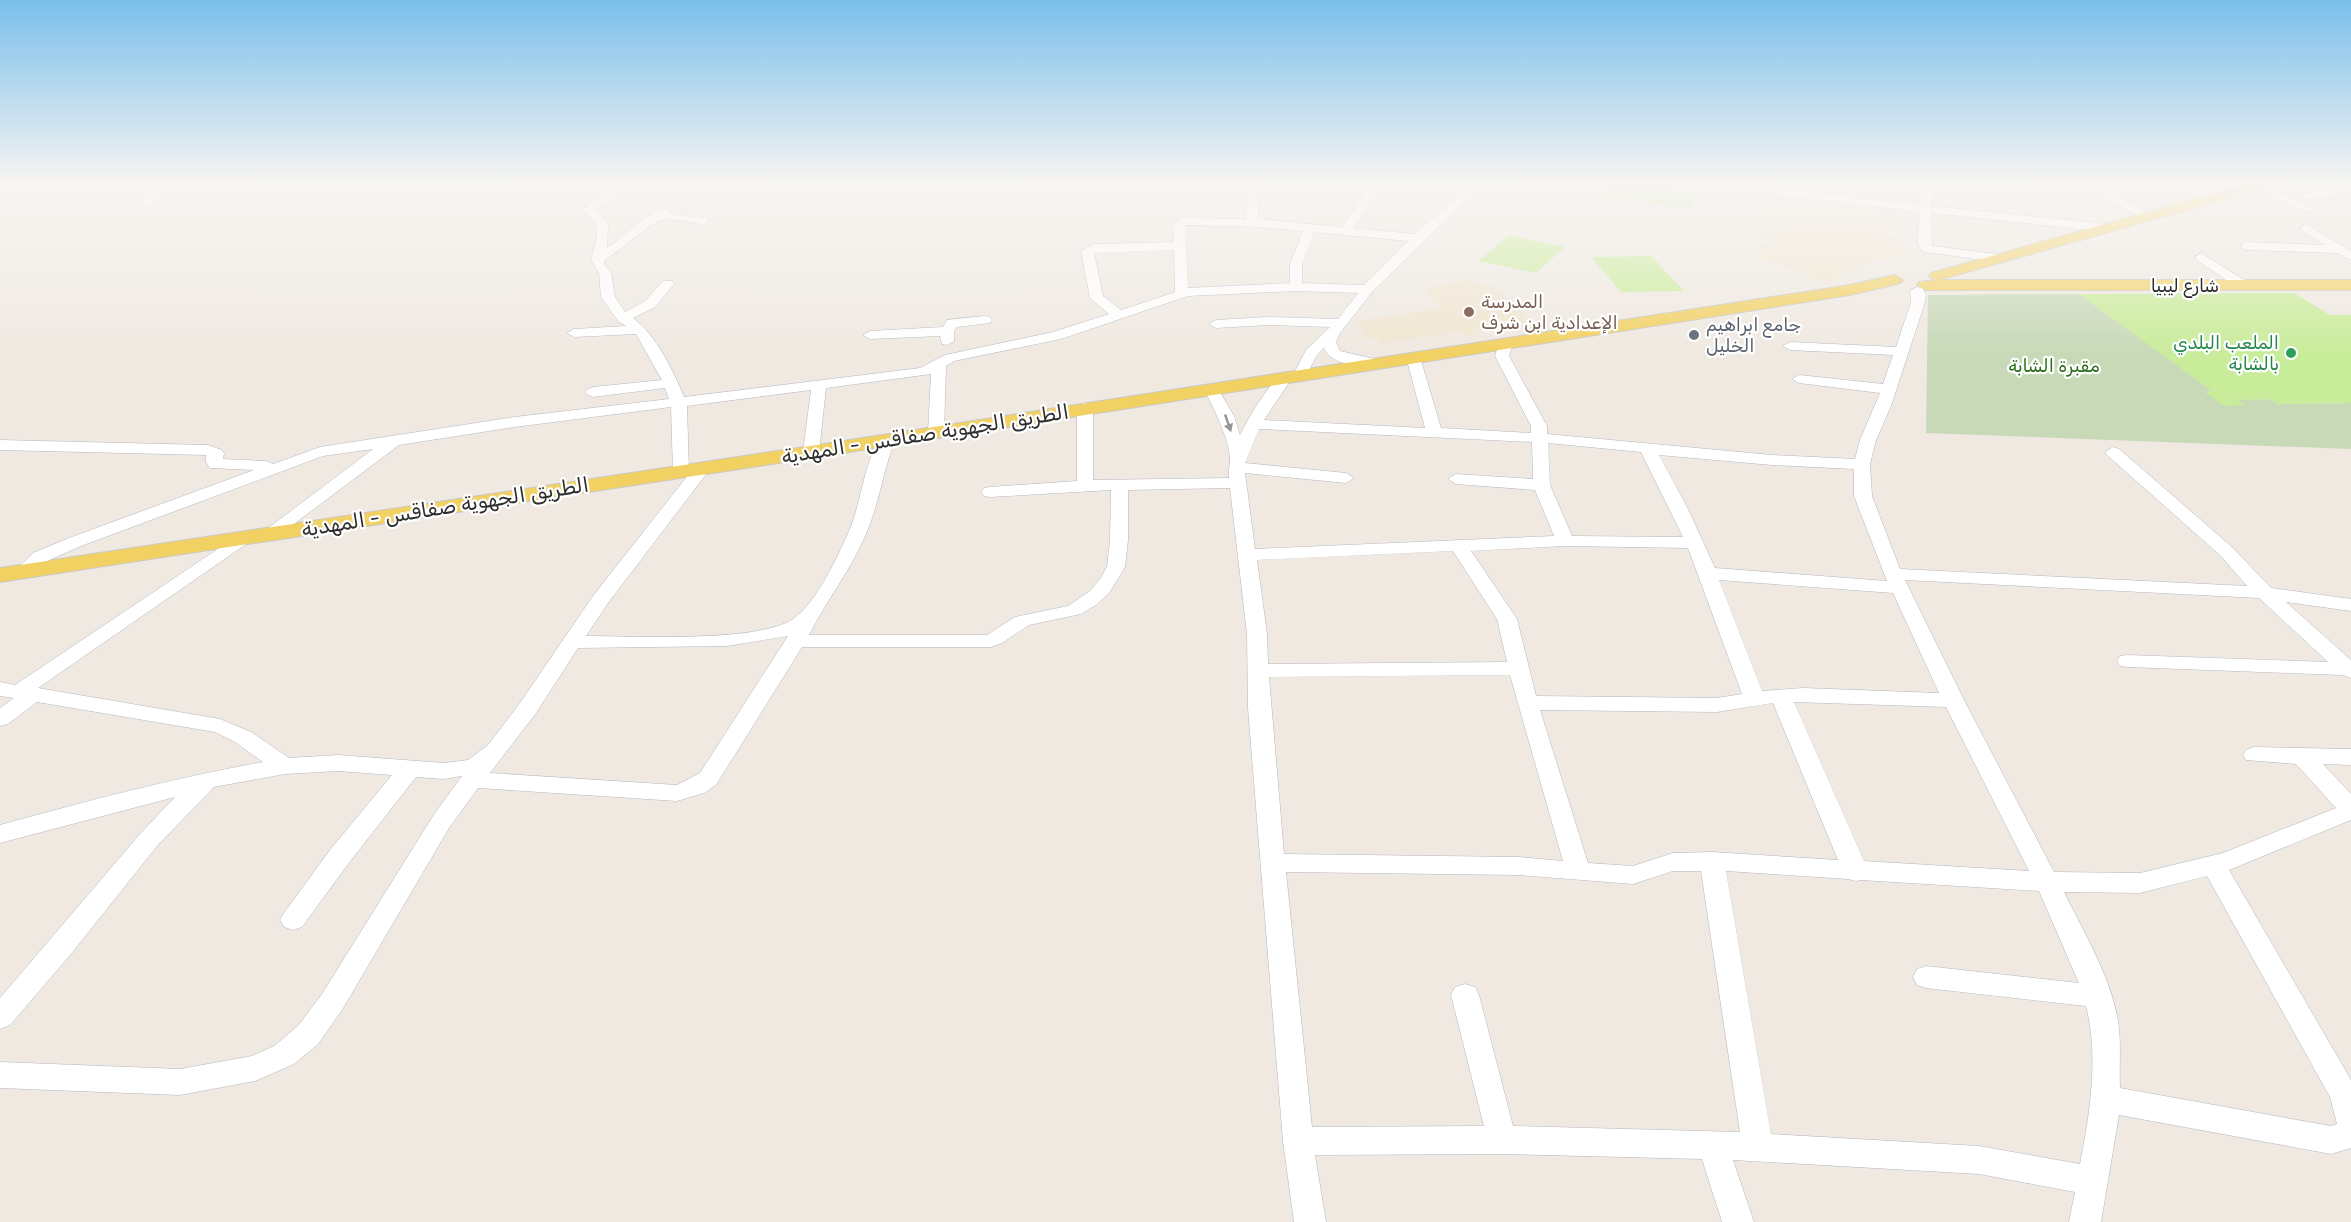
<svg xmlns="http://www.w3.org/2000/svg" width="2351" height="1222" viewBox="0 0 2351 1222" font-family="Rubik,Cairo,sans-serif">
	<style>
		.education { fill: #f0e6d1 }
		.cemetery { fill: #c8d9b8 }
		.pitch { fill: #c9ec9a }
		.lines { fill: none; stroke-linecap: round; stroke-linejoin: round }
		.minor-casing { stroke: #b4b7c1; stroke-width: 1 }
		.major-casing { stroke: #c9c9c9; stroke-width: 2 }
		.minor { fill: #fff; fill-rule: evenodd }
		.major { fill: #f2d163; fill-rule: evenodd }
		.oneway { fill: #969696 }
		.education-dot { fill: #8d6e63; stroke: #fff; stroke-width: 2 }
		.worship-dot { fill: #6b7280; stroke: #fff; stroke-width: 2 }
		.leisure-dot { fill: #2e9e5b; stroke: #fff; stroke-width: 2 }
		.labels { text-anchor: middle; stroke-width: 4.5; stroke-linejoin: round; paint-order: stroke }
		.far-street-label { font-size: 18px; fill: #2e2e2e; stroke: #fff }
		.far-education-label { font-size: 18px; fill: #785e54; stroke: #fff; text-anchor: start }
		.far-worship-label { font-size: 18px; fill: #5b616d; stroke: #fff; text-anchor: start }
		.far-leisure-label { font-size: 18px; fill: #27864d; stroke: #fff; text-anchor: end }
		.far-park-label { font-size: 18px; fill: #2c6e1b; stroke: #fff }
		.street-label { font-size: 21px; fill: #2e2e2e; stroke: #fff }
	</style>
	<rect width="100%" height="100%" fill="#efe9e1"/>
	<path class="education" d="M1829 203 1898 224 1893 227 1900 229 1885 234 1905 241 1892 246 1908 251 1836 274 1843 278 1827 283 1756 256 1762 254 1750 249 1772 242 1753 235 1792 224 1766 215 1792 205 1812 209Z
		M1472 280 1479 286 1488 284 1528 316 1520 318 1526 322 1484 328 1486 330 1475 331 1478 334 1466 336 1462 331 1380 344 1377 338 1369 339 1358 327 1362 326 1357 321 1443 308 1425 292 1433 291 1428 287Z"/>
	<path class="cemetery" d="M2079 294 2213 391 2206 392 2243 405 2236 400 2270 399 2277 404 2351 403V449L1926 433 1928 295Z"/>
	<path class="pitch" d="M1609 183H1645L1699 192 1689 209 1600 195Z
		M1509 235 1565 247 1536 273 1479 261Z
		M1651 256 1684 291 1621 292 1591 257Z
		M2294 293 2330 315H2351V403L2277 404 2270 399 2238 400 2244 405 2224 406 2205 392 2212 391 2079 294Z"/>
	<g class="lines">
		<g class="minor-casing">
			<path id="minor" d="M175 183H191L161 196 151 205H143L141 203 153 192Z
				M614 183H626L596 209 608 224 607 248C624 238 649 206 670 210L671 214 704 218 710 221 704 224C691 223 675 218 662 220 652 221 617 253 605 260L604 264 611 272 615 297 625 312 645 301 663 281H673L674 284 655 307 633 318C656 335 673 370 684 397L920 368 945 355 1053 332 1109 314 1090 298 1081 251 1094 244 1174 242 1173 224 1184 218 1246 219 1248 183H1258V219L1342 227 1368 190 1341 186 1336 183H1371L1380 189 1353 228 1415 234 1463 191 1442 183 1469 186 1472 183H1484L1372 292 1340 333 1336 342 1340 351 1379 360 1381 363 1379 366 1374 367C1357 365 1332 366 1324 348L1317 355 1305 378 1300 379 1293 375 1306 350 1330 327 1268 325 1216 328 1209 324 1216 320 1268 317 1338 319 1358 293 1296 291 1188 296 1061 339 954 361 946 366 944 433 936 438 928 433 931 374 826 388 819 452 811 457 803 452 811 390 687 406 689 472 681 477 673 472 671 407 515 427 399 445 274 539H262L259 535 373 449 323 456 81 546 47 561 30 576H16L14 572 33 553 69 538 254 470 210 468 206 462V455L0 450V440L208 445 222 450 224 453 223 459 266 461 273 464 320 447 515 417 669 399 665 388 593 397 588 395 585 392 588 389 593 387 662 380 636 334 574 337 567 333 574 329 626 326 618 321 601 297 599 273 591 260 597 238 596 225 583 209ZM1185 225 1259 227 1303 231 1290 264V283L1188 288ZM1314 232 1408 241 1364 285 1302 283V264ZM1174 250 1175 292 1121 310 1103 296 1094 253Z
				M1702 183H1737L1920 205 1922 183H2039L2038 189 2028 191 1932 186 1931 206 2107 224 2113 228 2107 232 1931 213 1932 246 2003 255 2005 258 2003 261 1999 262 1924 252 1918 245 1919 212 1707 186Z
				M2314 183C2323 183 2334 182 2337 193L2331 196 2299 199V195L2325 191Z
				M2253 184H2261L2315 209 2309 212 2305 211 2253 188Z
				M2103 190 2152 215 2154 217 2152 219H2144L2099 195V191Z
				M2306 224 2351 251V260L2337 253 2246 250 2240 246 2246 242 2325 245 2302 231 2300 228Z
				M2201 253 2249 283 2250 286 2249 289H2239L2197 260 2195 257Z
				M1917 287 1922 288 1926 294 1925 302 1891 406 1876 440 1870 464 1872 496 1900 569 2247 586 2221 556 2107 455 2105 452 2113 447 2119 449 2233 548 2271 588 2351 599V611L2286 602 2351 660V678L2343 675 2127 667 2120 666 2117 661 2120 656 2127 655 2328 662 2259 598 1905 580 1964 700 2054 872 2140 873 2223 853 2336 808 2296 764 2246 760 2243 755 2246 750 2254 747 2351 749V765L2323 764 2351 794V820L2229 870 2351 1080V1148L2331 1154 2119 1115 2101 1222H2069L2075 1192 1979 1174 1733 1160 1754 1222H1722L1702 1159 1502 1154 1315 1155 1326 1222H1294L1283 1141 1248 708 1247 634 1230 488 1128 490V540L1125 567 1109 593 1096 605 1081 614 1029 625 1002 643 991 647H802L716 785 704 793 677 801 478 788 449 828 342 1010 318 1044 294 1064 255 1081 180 1095 0 1088V1062L180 1069 252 1056 274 1046 298 1026 322 994 433 816 462 776 444 779 416 777 348 864 302 927 293 930 284 927 280 920 284 913 330 850 392 775 338 771 285 774 214 787 157 846 71 954 10 1025 0 1029V998L140 834 175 797 0 843V825C87 801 175 778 263 762L235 742 215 732 37 702 8 724 0 726V708L14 698 0 696V682L15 685 240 534H252L255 538 38 688 220 719 251 732 289 758 338 755 444 763 468 760 488 745 520 703 593 596 696 465H708L710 469 608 603 586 636C631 636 758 643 793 619 816 604 838 556 849 531 862 501 863 464 881 437L887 435 895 440C883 471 879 504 866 534 851 570 826 601 809 635H987L1015 617 1068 606 1090 591 1100 579 1107 567 1110 540 1111 490 990 497 984 496 981 492 984 488 990 487 1077 481V408L1080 405 1085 403 1093 408V480L1229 478C1228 471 1230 465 1230 459 1230 441 1213 406 1204 390L1207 387H1217L1234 416 1240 435C1246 423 1271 377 1285 374L1292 378 1264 420 1425 428 1406 357 1413 353 1420 357 1441 428 1531 433V426L1495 356 1499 343 1506 339 1513 343 1509 356 1547 426V434L1772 455 1855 459 1860 440 1880 393 1799 383 1792 379 1799 375 1883 384 1893 355 1790 350 1783 346 1790 342 1896 347 1911 302 1910 291ZM1259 429 1532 442 1533 479 1456 474 1448 479 1456 484 1535 490 1554 536 1255 549 1245 473 1346 483 1354 478 1346 473 1245 463ZM1548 443 1641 452 1683 537 1572 536 1550 485ZM1659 455 1772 465 1854 469V496L1887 581 1715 568 1688 509ZM1565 546 1688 548 1742 694 1717 698 1536 696 1517 619 1471 551ZM1453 551 1497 619 1507 662 1268 664 1267 634 1257 560ZM1719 580 1893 593 1939 693 1803 688 1762 691ZM788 636 700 773 677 785 490 773 536 713 578 648 727 646ZM1510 675 1563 861 1519 857 1284 854 1269 677ZM1794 702 1946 707 2029 871 1864 861ZM1773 703 1838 860 1712 852 1673 853 1633 866 1588 863 1540 710 1717 712ZM1673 871H1701L1740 1132 1513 1126 1479 995 1475 987 1465 984 1455 987 1451 995 1484 1126 1312 1127 1286 872 1519 875 1633 884ZM1726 871 1848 879 1856 881 1861 880 2039 891 2079 983 1926 966 1917 969 1913 977 1917 985 1926 988 2086 1006C2099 1057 2090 1113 2080 1164L1979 1146 1771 1134ZM2207 876 2330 1097 2337 1124 2331 1126 2120 1088C2119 1068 2121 1048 2119 1028 2114 982 2084 933 2064 892L2140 893Z
				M985 316 990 317 992 320 990 323 957 327 954 331V341L947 345 942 344 940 336 870 339 863 335 870 331 943 327 947 320Z"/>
		</g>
		<g class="major-casing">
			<path id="major" d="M2251 183H2273L2272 186 1939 280H2351V290H1925L1917 285 1919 282 1935 280 1929 276 1931 273Z
				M1895 275 1903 280 1901 283 1850 295 811 458 0 582V568L811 446 1850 285Z"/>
		</g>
		<use href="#minor" class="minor"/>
		<use href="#major" class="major"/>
	</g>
	<defs><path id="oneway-solid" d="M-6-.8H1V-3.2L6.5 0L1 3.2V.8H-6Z" transform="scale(1.5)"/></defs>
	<use class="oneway" href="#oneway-solid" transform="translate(1228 423) rotate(71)"/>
	<linearGradient id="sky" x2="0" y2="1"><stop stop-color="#7abfeb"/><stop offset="0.52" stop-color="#f8f5f2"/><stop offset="1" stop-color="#f8f5f2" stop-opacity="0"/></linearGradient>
	<rect width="2351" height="354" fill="url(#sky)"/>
	<circle class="education-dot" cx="1469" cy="312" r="6"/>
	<circle class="worship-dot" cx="1694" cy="335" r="6"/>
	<circle class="leisure-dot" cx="2291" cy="353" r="6"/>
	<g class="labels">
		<g class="far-street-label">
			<text x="2185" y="292">شارع ليبيا</text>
		</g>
		<g class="far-education-label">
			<text x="1481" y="308">المدرسة<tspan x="1481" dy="21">الإعدادية ابن شرف</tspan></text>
		</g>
		<g class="far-worship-label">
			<text x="1706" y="331">جامع ابراهيم<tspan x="1706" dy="21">الخليل</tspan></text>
		</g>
		<g class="far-leisure-label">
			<text x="2279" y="349">الملعب البلدي<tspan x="2279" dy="21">بالشابة</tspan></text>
		</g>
		<g class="far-park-label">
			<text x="2054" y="372">مقبرة الشابة</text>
		</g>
		<g class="street-label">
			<text transform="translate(925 434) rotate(-9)" y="7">الطريق الجهوية صفاقس - المهدية</text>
			<text transform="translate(445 507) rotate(-9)" y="7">الطريق الجهوية صفاقس - المهدية</text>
		</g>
	</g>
</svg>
